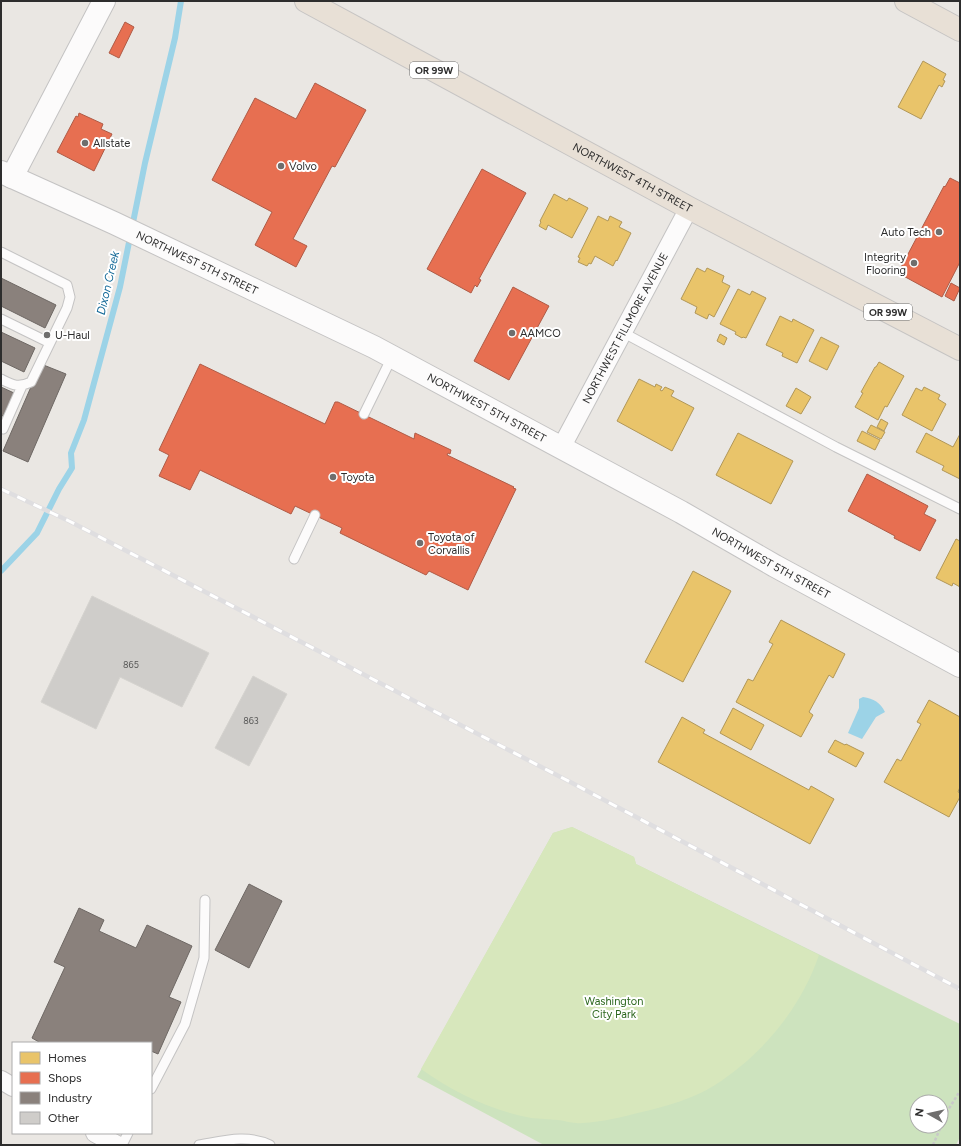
<svg xmlns="http://www.w3.org/2000/svg" width="961" height="1146" viewBox="0 0 961 1146" font-family="Figtree,sans-serif">
	<style>
		.green { fill: #cde3be; fill-rule: evenodd }
		.pitch { fill: #d7e7bc }
		.water { fill: #9cd3e7 }
		.homes { fill: #e9c46a; stroke: #b19758 }
		.shops { fill: #e76f51; stroke: #af5b46 }
		.industry { fill: #8a817c; stroke: #6e6864 }
		.lines { fill: none; stroke-linecap: round; stroke-linejoin: round }
		.stream { stroke: #9cd3e7; stroke-width: 6 }
		.building { fill: #cfcdca; stroke: #d5d3cf }
		.service-casing { stroke: #c4c3c3; stroke-width: 11 }
		.minor-casing { stroke: #c4c3c3; stroke-width: 20 }
		.tertiary-casing { stroke: #c4c3c3; stroke-width: 24 }
		.trunk-casing { stroke: #c6c4c3; stroke-width: 24 }
		.path { stroke: #c8c8c8; stroke-width: 2.5; stroke-dasharray: 3 2; stroke-linecap: butt }
		.service { stroke: #fcfbfb; stroke-width: 9 }
		.minor { stroke: #fcfbfb; stroke-width: 18 }
		.tertiary { stroke: #fcfbfb; stroke-width: 22 }
		.trunk { stroke: #e8e0d6; stroke-width: 22 }
		.rail-casing { stroke: #dfdee0; stroke-width: 4.5 }
		.rail { stroke: #fff; stroke-width: 3; stroke-dasharray: 9; stroke-linecap: butt }
		.poi-dot { fill: #6f6e6d; stroke: #fff; stroke-width: 1.5 }
		.labels { text-anchor: middle; stroke-width: 4; stroke-linejoin: round; paint-order: stroke }
		.number-label { font-size: 9px; fill: #575756 }
		.shield { fill: #fff; stroke: #6c6c6c; stroke-width: 1 }
		.shield-label { font-size: 10px; font-weight: bold; fill: #2d2d2d }
		.poi-label { font-size: 11px; fill: #2d2d2d; stroke: #fff; text-anchor: start }
		.street-label { font-size: 11px; fill: #2d2d2d; stroke: #fff }
		.park-label { font-size: 11px; fill: #2d671f; stroke: #fff }
		.water-label { font-size: 12px; font-style: italic; fill: #156a98; stroke: #fff }
	</style>
	<rect width="100%" height="100%" fill="#eae7e3"/>
	<path class="green" d="M572 827 634 857 636 864 960 1024V1137L956 1145H544L417 1077 553 833ZM917 1102H941V1126H917Z"/>
	<path class="pitch" d="M572 827 634 857 636 864 819 955C801 1008 762 1055 715 1085 693 1099 667 1106 642 1112 622 1117 602 1122 582 1123 574 1124 566 1121 558 1120 549 1119 540 1119 531 1118 490 1110 455 1093 421 1069L553 833Z"/>
	<path class="water" d="M863 697C874 699 880 702 885 712L876 717 862 739 848 733 859 708V699Z"/>
	<path class="homes" d="M923 61 946 74 943 80 945 81 942 87 939 85 921 119 898 107Z
		M554 194 567 201 569 198 588 208 572 238 548 225 546 230 539 226 541 222 540 221Z
		M598 216 608 221 610 216 622 222 619 227 631 233 617 261 616 260 613 266 595 256 591 264 589 263 587 266 578 262 580 258 578 257Z
		M697 268 705 272 707 268 724 276 722 282 730 286 714 317 709 314 707 319 695 313 697 307 681 299Z
		M738 289 750 295 752 291 766 298 746 338 743 337 742 338 735 334 736 332 720 324Z
		M780 316 792 322 793 319 814 330 797 363 782 356 783 353 766 345Z
		M720 334 727 338 724 345 717 341Z
		M821 337 839 346 827 370 809 361Z
		M879 362 904 376 887 407 885 406 878 420 855 407 863 393 861 392 875 367H876Z
		M639 379 655 387 656 384 662 387 660 390 662 391 665 387 674 391 671 396 694 408 672 451 617 421Z
		M924 387 940 395 938 399 946 404 932 431 902 415 916 388 922 391Z
		M796 388 811 397 801 414 786 406Z
		M881 419 888 423 884 431 877 427Z
		M871 425 885 432 881 439 867 432Z
		M862 431 880 440 875 450 857 441Z
		M738 433 793 461 771 504 716 475Z
		M926 433 953 447 960 434V479L942 470 944 466 916 452Z
		M956 539 960 541V587L953 583 952 586 936 578Z
		M693 571 731 591 683 682 645 662Z
		M781 620 845 654 833 678 829 675 809 712 813 715 801 737 736 702 748 679 753 681 773 644 769 642Z
		M929 700 960 717V787L958 792 960 793V797L949 817 884 782 897 759 901 761 921 724 917 722Z
		M733 708 764 725 751 750 720 733Z
		M682 717 705 730 703 733 809 790 811 786 834 799 810 844 658 762Z
		M835 740 845 745 846 744 864 753 856 767 828 752Z"/>
	<path class="shops" d="M125 22 134 27 119 58 109 53Z
		M315 83 366 110 335 167 332 166 293 239 307 246 296 267 255 245 272 212 212 180 255 98 296 119Z
		M79 113 103 124 101 129 112 134 94 171 57 152 76 116 78 117Z
		M482 169 526 193 479 279 481 280 477 287 475 285 471 293 427 269Z
		M950 178 960 183V262L942 297 898 273 944 186 945 187Z
		M951 283 960 288 954 301 945 296Z
		M513 287 549 306 509 380 474 361Z
		M200 364 325 424 335 402H338L414 439 415 433 451 450 450 454 448 453 447 455 514 487 513 488 516 489 505 512 468 590 429 571 426 575 340 533 342 528 295 506 291 514 200 470 190 490 159 476 169 455 159 450Z
		M867 474 928 506 924 514 936 520 920 551 894 538 895 536 848 511Z"/>
	<path class="industry" d="M1 278 56 305 45 328 1 306Z
		M1 332 35 348 24 372 1 361Z
		M41 364 66 374 28 462 3 451Z
		M1 387 14 393 3 416H1Z
		M249 884 282 901 249 968 215 950Z
		M79 908 104 920 99 931 136 948 147 925 192 946 169 997 181 1002 158 1054 151 1051V1043H39V1042L32 1038 65 967 54 962Z"/>
	<g class="lines">
		<path class="stream" d="M1 571 37 533 59 489 72 468 71 453 84 420 120 287 145 163 175 38 181 1"/>
	</g>
	<path class="building" d="M92 596 209 653 182 707 120 677 96 729 41 702Z
		M253 676 287 694 249 766 215 748Z"/>
	<g class="lines">
		<g class="service-casing">
			<path id="service" d="M1 252 67 285 70 297 67 308 31 382C18 388 13 385 1 379
				M1 319 50 343
				M622 332 836 447 960 509
				M364 414 392 357
				M1 428 3 429 22 386
				M294 559 315 515
				M151 1089 185 1024 204 958 205 900
				M122 1145 128 1133
				M199 1145C223 1141 247 1134 270 1145"/>
		</g>
		<g class="minor-casing">
			<g id="minor">
				<path id="s1" d="M561 448 689 208"/>
				<path d="M1 1080 13 1087"/>
				<path d="M95 1133 117 1145"/>
			</g>
		</g>
		<g class="tertiary-casing">
			<g id="tertiary">
				<path id="s2" d="M1 172 114 223 374 347 681 512 775 566 960 666"/>
				<path d="M12 177 104 1"/>
			</g>
		</g>
		<g class="trunk-casing">
			<g id="trunk">
				<path id="s3" d="M306 1 689 208 960 349"/>
				<path d="M906 1 960 30"/>
			</g>
		</g>
		<path class="path" d="M933 1145 948 1110 960 1091"/>
		<use href="#service" class="service"/>
		<use href="#minor" class="minor"/>
		<use href="#tertiary" class="tertiary"/>
		<use href="#trunk" class="trunk"/>
		<g class="rail-casing">
			<path id="rail" d="M1 489 69 521 574 784 960 989"/>
		</g>
		<use href="#rail" class="rail"/>
	</g>
	<g class="poi-dot">
		<circle cx="85" cy="143" r="4"/>
		<circle cx="281" cy="166" r="4"/>
		<circle cx="939" cy="232" r="4"/>
		<circle cx="914" cy="263" r="4"/>
		<circle cx="512" cy="333" r="4"/>
		<circle cx="47" cy="335" r="4"/>
		<circle cx="333" cy="477" r="4"/>
		<circle cx="420" cy="543" r="4"/>
	</g>
	<g class="labels">
		<g class="number-label">
			<text x="131" y="668">865</text>
			<text x="251" y="724">863</text>
		</g>
		<g class="shield">
			<rect x="410" y="62" width="48" height="16" rx="3"/>
			<rect x="864" y="304" width="48" height="16" rx="3"/>
		</g>
		<g class="shield-label">
			<text x="434" y="74">OR 99W</text>
			<text x="888" y="316">OR 99W</text>
		</g>
		<g class="poi-label">
			<text x="93" y="147">Allstate</text>
			<text x="289" y="170">Volvo</text>
			<text x="931" y="236" text-anchor="end">Auto Tech</text>
			<text x="906" y="261" text-anchor="end">Integrity<tspan x="906" dy="13">Flooring</tspan></text>
			<text x="520" y="337">AAMCO</text>
			<text x="55" y="339">U-Haul</text>
			<text x="341" y="481">Toyota</text>
			<text x="428" y="541">Toyota of<tspan x="428" dy="13">Corvallis</tspan></text>
		</g>
		<g class="street-label">
			<text dy="4" stroke="none"><textPath href="#s3" startOffset="371">NORTHWEST 4TH STREET</textPath></text>
			<text dy="4" stroke="none"><textPath href="#s2" startOffset="216">NORTHWEST 5TH STREET</textPath></text>
			<text dy="4" stroke="none"><textPath href="#s1" startOffset="136">NORTHWEST FILLMORE AVENUE</textPath></text>
			<text dy="4" stroke="none"><textPath href="#s2" startOffset="540">NORTHWEST 5TH STREET</textPath></text>
			<text dy="4" stroke="none"><textPath href="#s2" startOffset="864">NORTHWEST 5TH STREET</textPath></text>
		</g>
		<g class="park-label">
			<text x="614" y="1005">Washington<tspan x="614" dy="13">City Park</tspan></text>
		</g>
		<g class="water-label">
			<text transform="translate(108 283) rotate(-77)" y="4">Dixon Creek</text>
		</g>
	</g>
	<rect width="961" height="1146" fill="none" stroke="#2d2d2d" stroke-width="4"/>
	<rect x="12" y="1042" width="140" height="92" fill="#ffffff" stroke="#ababab"/>
	<rect x="20" y="1052" width="20" height="12" fill="#e9c46a" stroke="#ababab"/>
	<text x="48" y="1062" font-size="12" fill="#2d2d2d">Homes</text>
	<rect x="20" y="1072" width="20" height="12" fill="#e76f51" stroke="#ababab"/>
	<text x="48" y="1082" font-size="12" fill="#2d2d2d">Shops</text>
	<rect x="20" y="1092" width="20" height="12" fill="#8a817c" stroke="#ababab"/>
	<text x="48" y="1102" font-size="12" fill="#2d2d2d">Industry</text>
	<rect x="20" y="1112" width="20" height="12" fill="#cfcdca" stroke="#ababab"/>
	<text x="48" y="1122" font-size="12" fill="#2d2d2d">Other</text>
	<g transform="translate(929 1114) rotate(278)"><circle r="19" fill="#ffffff" stroke="#ababab"/>
	<path d="M0-3L7 15L0 10L-7 15Z" fill="#6f6e6d"/>
	<text y="-6" font-size="11" font-weight="bold" text-anchor="middle" fill="#2d2d2d">N</text>
	</g>
</svg>
